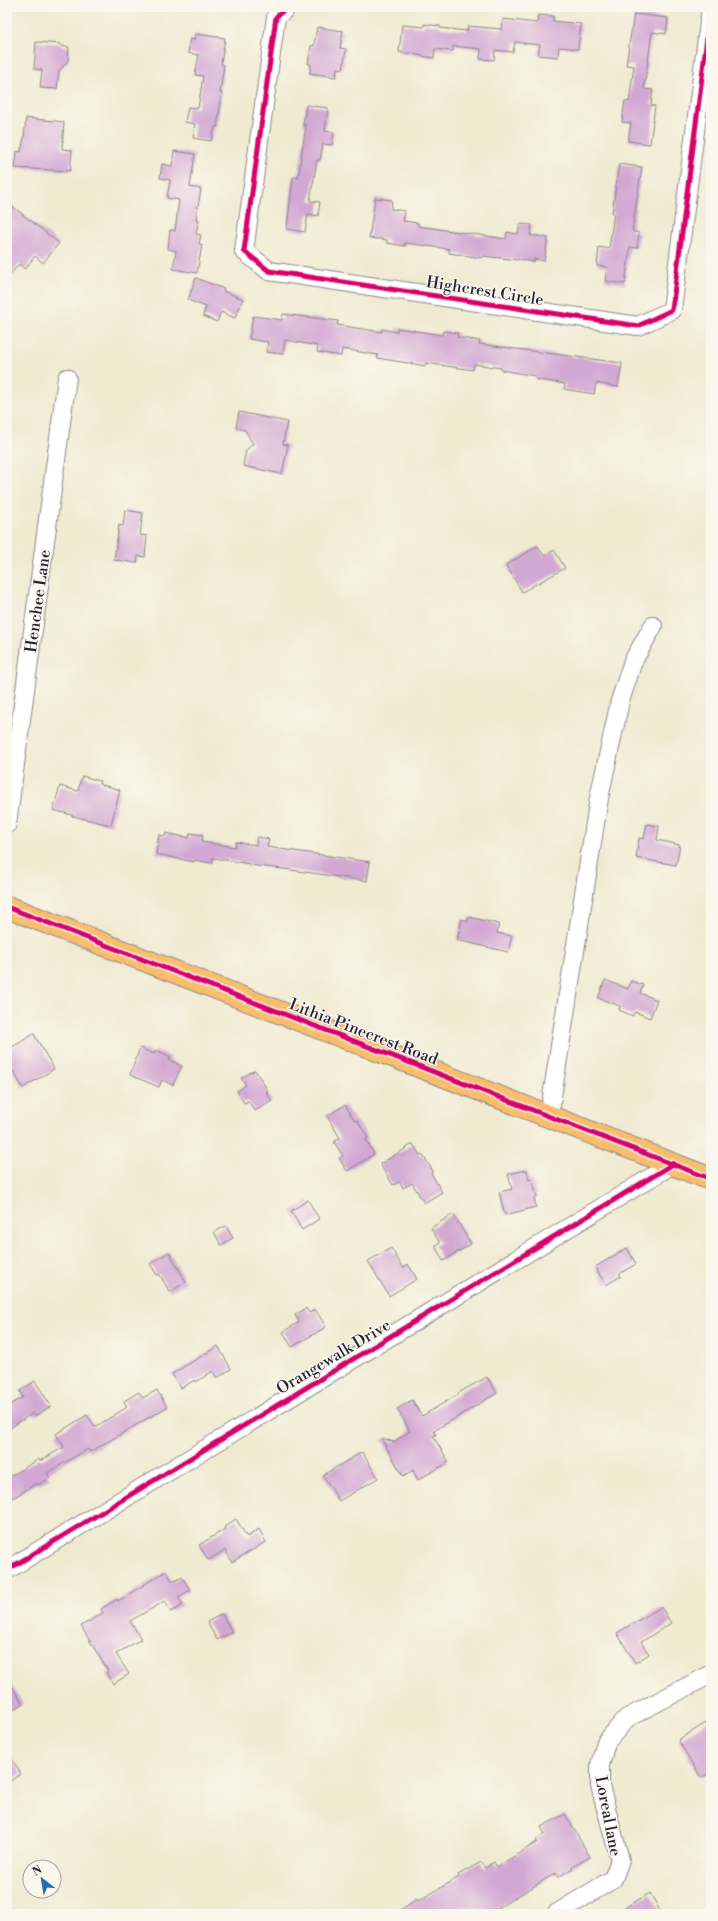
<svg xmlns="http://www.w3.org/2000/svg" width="718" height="1921" viewBox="0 0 718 1921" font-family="'Libre Bodoni',serif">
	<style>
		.building { fill: #d1a7d3 }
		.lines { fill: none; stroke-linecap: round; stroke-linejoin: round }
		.minor-casing { stroke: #898686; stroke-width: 20 }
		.major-casing { stroke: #898686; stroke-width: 24 }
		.minor { stroke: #fff; stroke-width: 18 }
		.major { stroke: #f9be6d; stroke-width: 22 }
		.cycleway-casing { stroke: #fbf7ec; stroke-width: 8 }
		.cycleway { stroke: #d6006c; stroke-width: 5 }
		.labels { text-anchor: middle; stroke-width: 3; stroke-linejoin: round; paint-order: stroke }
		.street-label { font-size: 16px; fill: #22223b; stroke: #fbf7ec }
	</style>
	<rect width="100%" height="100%" fill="#fbf7ec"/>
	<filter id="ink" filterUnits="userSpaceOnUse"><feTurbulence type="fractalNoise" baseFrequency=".025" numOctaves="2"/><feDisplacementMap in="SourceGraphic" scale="8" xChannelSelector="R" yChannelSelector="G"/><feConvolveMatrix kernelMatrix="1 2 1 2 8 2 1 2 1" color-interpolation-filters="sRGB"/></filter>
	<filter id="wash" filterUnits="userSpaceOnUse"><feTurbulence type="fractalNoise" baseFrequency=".012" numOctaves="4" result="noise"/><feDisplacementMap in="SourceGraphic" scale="16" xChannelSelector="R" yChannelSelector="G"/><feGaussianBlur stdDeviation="0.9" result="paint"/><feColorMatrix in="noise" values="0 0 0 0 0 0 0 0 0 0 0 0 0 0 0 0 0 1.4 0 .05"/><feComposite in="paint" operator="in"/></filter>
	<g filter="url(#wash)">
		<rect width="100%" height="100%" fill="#f0ead1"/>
		<g id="blocks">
			<path class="building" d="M634 14 668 18 666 34 652 32 644 89 653 90 651 105 655 106 650 144 628 141 631 123 622 122 625 101 629 102 634 66 626 65Z
				M538 15 553 16V21L581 24 578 49 559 47 558 57 538 55 540 45 515 42 513 52 495 50 494 60 480 59 481 49 453 46V51L435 49 434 58 399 52 402 25 424 27V24L440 26V28L467 31 468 26 502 29 503 19 537 23Z
				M317 27 343 31 340 48 346 49 343 69 337 68 336 77 310 73 311 64H308L311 46H314Z
				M195 34 225 38 221 64 224 65 220 93H222L217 127H215L211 141 193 138 195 124 185 122 188 107 198 108 203 76 195 75 199 55 188 53 190 39 194 40Z
				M36 42 61 44V46L69 47 68 61 59 71 57 89 40 88 42 70 34 69Z
				M306 105 328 108 325 131 334 132 332 145 323 144 320 160H317L310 201 320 202 318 216 308 214 305 232 287 229 293 177 298 178 306 125H303Z
				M26 118 64 122 62 149 72 150 70 171 15 168 17 151 21 152 24 138Z
				M174 151 195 154 190 187 201 189 196 219 199 220 196 234 201 235 199 244 202 245 197 273 173 269 176 251 168 249 170 230 175 231 179 200 167 198 170 180 160 178 162 164 172 166Z
				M619 164 642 167 632 231 639 233 637 248 630 247 625 284 605 281 607 267 597 266 599 247 609 249 614 213H612Z
				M375 198 392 200 391 209 405 211 403 221 418 223V226L506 239 507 232 518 234 520 224 532 225 530 235 548 238 544 261 534 259V262L518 259V260L483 256 482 258 449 253V249L405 243V246L387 243V240L369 238Z
				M7 202 59 243 43 263 35 256 25 269 19 264 7 278Z
				M196 278 224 289 223 291 243 299 235 318 221 312 217 322 203 316 206 307 188 300Z
				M283 314 338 321 337 325 382 332V329L397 332V328L442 335 443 331 458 333 457 337 480 341 479 344 622 363 618 387 596 383 594 394 564 389 565 384 535 379 536 376 501 370V368L474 364 473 370 426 363V366L377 358 378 355 342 349 341 356 317 352 318 346 285 340 283 354 266 352 268 342 249 339 253 316 282 320Z
				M239 412 287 422 283 444 288 445 282 474 243 466 246 450 253 444 245 430 236 428Z
				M125 510 143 513 140 535 147 536 145 557 138 556 137 563 114 560 119 525 123 526Z
				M538 546 544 556 554 550 565 568 522 592 506 565Z
				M82 776 100 781 99 784 120 790 111 825 72 816V815L53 810 60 786 78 791Z
				M647 824 659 826 657 840 680 845 676 865 636 858 639 838 644 839Z
				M166 833 189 838 190 833 203 835 202 842 235 847 236 842 256 845 257 837 269 839 267 847 370 862 367 881 291 870 249 865 250 864 213 858 212 863 195 860 194 862 156 854 159 835 165 836Z
				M469 917 499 924 497 933 512 936 508 952 457 940 462 919 468 921Z
				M605 980 628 989 631 981 643 985 640 993 657 1000 650 1018 635 1012 633 1016 619 1010 620 1006 598 998Z
				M34 1034 54 1069 23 1088 7 1061V1050Z
				M140 1048 154 1054 156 1050 171 1057 169 1060 182 1066 173 1085 162 1080 159 1087 130 1075Z
				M255 1070 268 1091 266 1092 272 1101 255 1111 248 1101 244 1103 237 1091 246 1085 241 1078Z
				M345 1105 355 1121 357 1120 368 1138 366 1139 374 1154 347 1171 339 1158 343 1156 334 1142 340 1138 327 1116Z
				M413 1144 420 1155 422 1154 433 1171 431 1173 442 1192 424 1203 412 1183 403 1188 400 1182 393 1185 380 1164Z
				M527 1170 529 1180 532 1179 537 1197 534 1198 536 1207 505 1215 499 1192 512 1189 508 1174Z
				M308 1200 319 1219 302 1230 291 1211Z
				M453 1214 471 1244 443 1261 435 1246 440 1243 431 1228Z
				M226 1226 233 1238 221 1245 214 1232Z
				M391 1248 403 1268 408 1264 417 1279 389 1296 368 1261Z
				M627 1248 636 1264 619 1274 621 1276 606 1285 595 1267Z
				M169 1252 186 1282 170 1292 159 1274 157 1275 150 1264Z
				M306 1308 309 1313 315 1309 326 1327 292 1347 283 1332 299 1322 295 1315Z
				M218 1346 231 1369 217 1378 213 1371 196 1382 195 1380 181 1388 172 1374Z
				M487 1377 497 1393 434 1431 436 1435 433 1436 449 1462 418 1480 413 1470 403 1476 381 1438 394 1442 410 1431 397 1409 412 1400 422 1416 459 1394 458 1393Z
				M35 1381 51 1406 35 1416 33 1413 7 1430V1407L23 1397 20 1391Z
				M157 1390 167 1407 90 1452 88 1449 47 1473 50 1478 38 1485 37 1483 13 1498 7 1488V1478L39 1459 40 1461 64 1447 56 1434 87 1415 95 1427 127 1407 124 1401 139 1392 143 1398Z
				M362 1452 378 1478 339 1501 323 1475Z
				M236 1519 247 1537 259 1529 266 1542 232 1562 225 1550 208 1560 199 1545 225 1529 224 1527Z
				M166 1571 173 1582 182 1577 190 1590 178 1597 183 1605 171 1612 165 1601 130 1621 141 1639 116 1654 129 1674 113 1684 106 1673 108 1671 81 1626 103 1613 101 1609 117 1599 118 1601Z
				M661 1607 671 1623 641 1642 649 1654 635 1663 617 1633Z
				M222 1614 232 1632 217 1640 207 1622Z
				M7 1678 23 1704 12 1710 7 1701Z
				M711 1720V1772L701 1778 678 1740Z
				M7 1751 21 1774 7 1783Z
				M565 1814 590 1857 572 1867 573 1868 558 1877 556 1873 488 1914H394L417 1899 418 1901 459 1877 458 1875 481 1862 485 1868 494 1862 497 1867 537 1842 536 1839 545 1834 541 1827Z
				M650 1893 662 1914H614Z"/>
		</g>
	</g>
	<g filter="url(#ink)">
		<use href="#blocks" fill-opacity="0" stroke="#898686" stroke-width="1"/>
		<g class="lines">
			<g class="minor-casing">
				<path id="minor" d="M287 7 276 17 244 251 269 271 638 326 672 310 711 7
					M7 824 67 378
					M549 1116 599 798 620 701 633 661 653 626
					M7 1570 673 1164
					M556 1914 613 1879 620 1860 600 1786V1765L606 1742 627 1718 711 1674"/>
			</g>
			<g class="major-casing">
				<path id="major" d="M7 907 711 1179"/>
			</g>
			<use href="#minor" class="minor"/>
			<use href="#major" class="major"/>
			<g class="cycleway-casing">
				<path id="cycleway" d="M287 7 276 17 244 251 269 271 638 326 672 310 711 7
					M7 907 711 1179
					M7 1570 673 1164"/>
			</g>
			<use href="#cycleway" class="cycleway"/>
		</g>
	</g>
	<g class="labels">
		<g class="street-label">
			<text transform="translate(485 290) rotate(9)" y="6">Highcrest Circle</text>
			<text transform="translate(37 601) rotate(-82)" y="6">Henchee Lane</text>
			<text transform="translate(364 1031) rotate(21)" y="6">Lithia Pinecrest Road</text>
			<text transform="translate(333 1356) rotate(-31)" y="6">Orangewalk Drive</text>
			<text transform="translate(609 1816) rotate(79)" y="6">Loreal lane</text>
		</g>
	</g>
	<rect width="718" height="1921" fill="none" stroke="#fbf7ec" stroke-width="24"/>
	<g transform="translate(42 1879) rotate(329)"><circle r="19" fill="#fbf7ec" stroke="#a4a2a5"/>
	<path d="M0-3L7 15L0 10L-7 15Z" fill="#1f6fb2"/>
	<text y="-6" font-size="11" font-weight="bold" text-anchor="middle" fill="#22223b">N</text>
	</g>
</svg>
